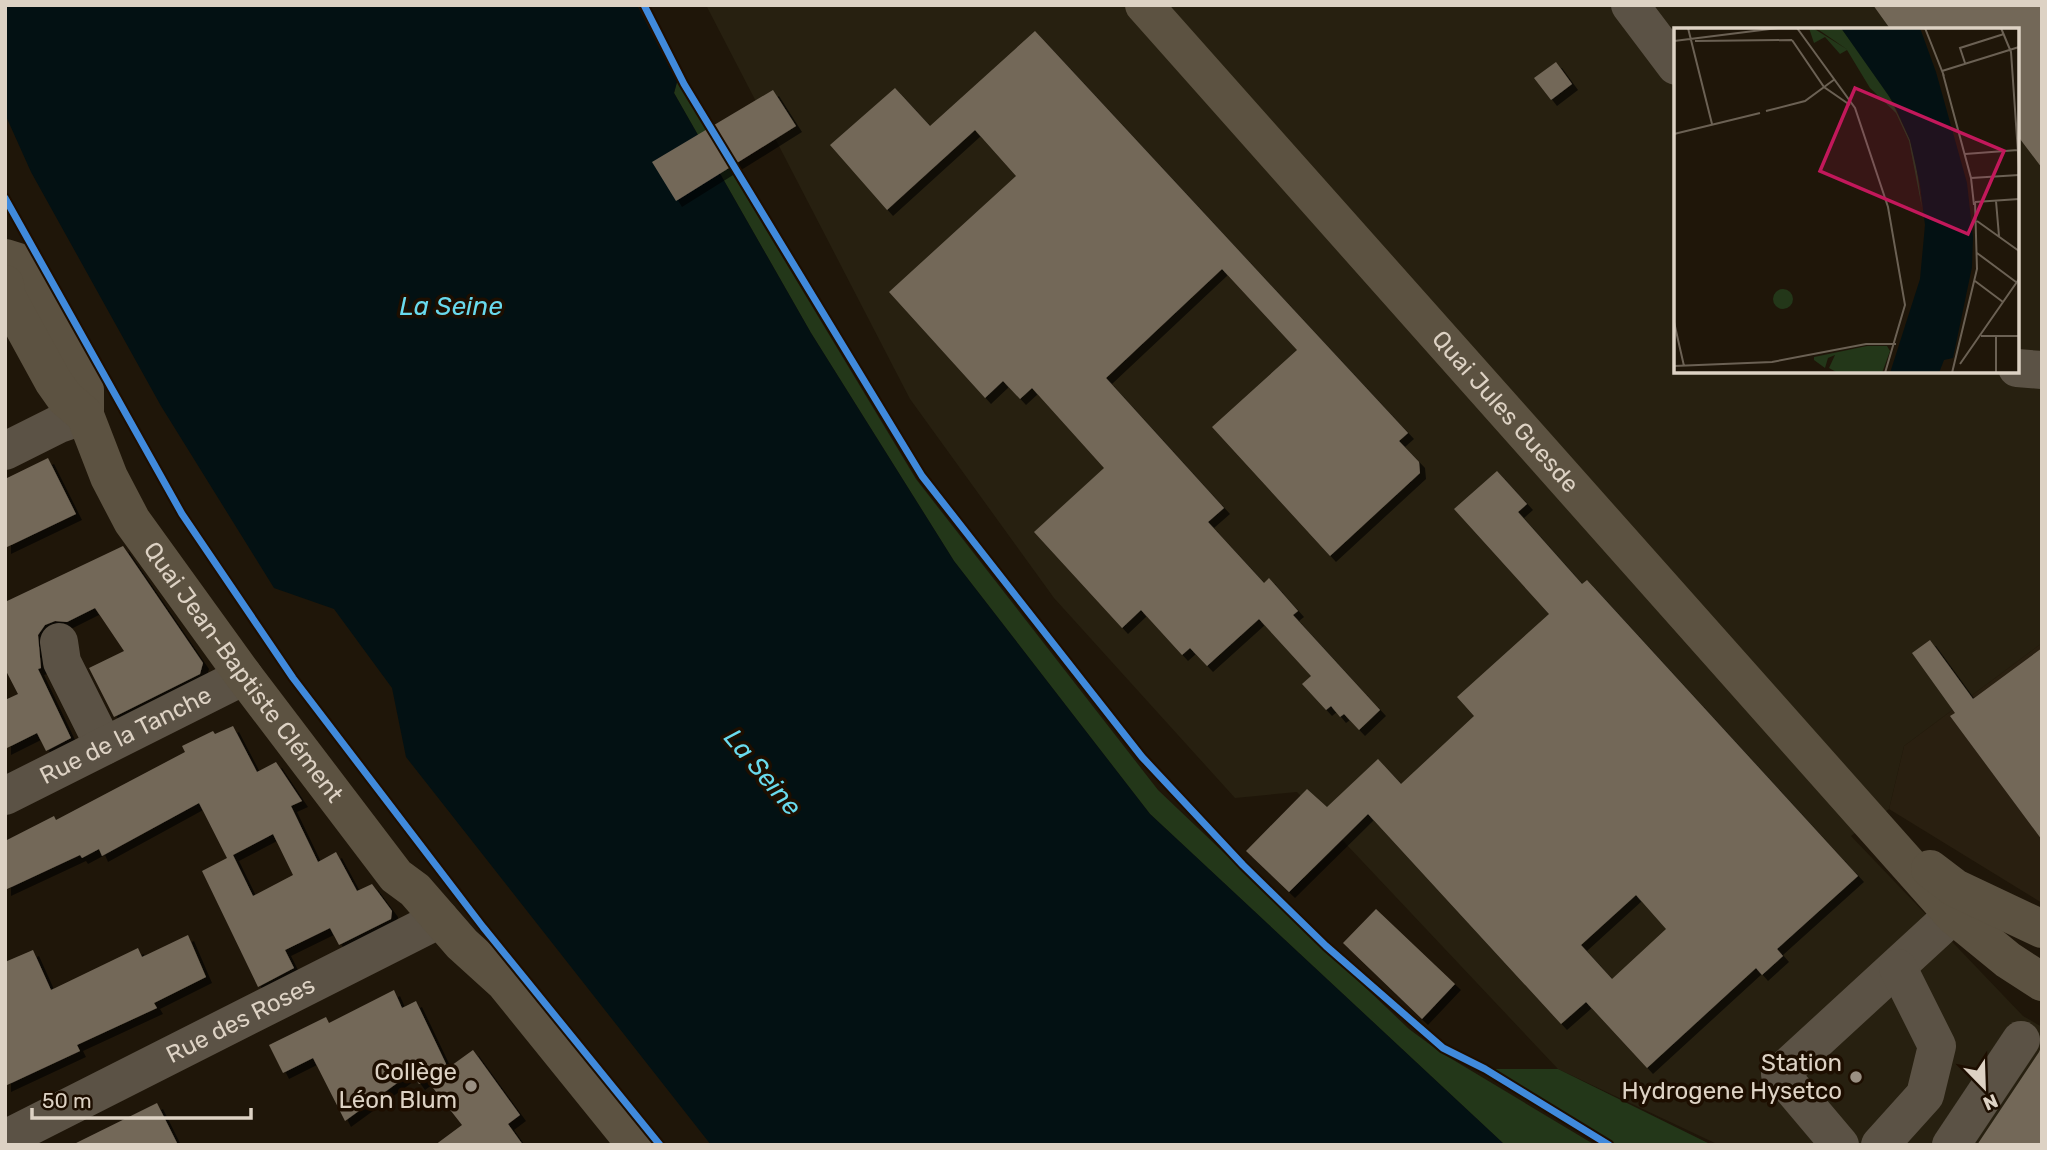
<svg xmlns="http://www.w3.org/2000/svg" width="2047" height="1150" viewBox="0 0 2047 1150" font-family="Rubik,sans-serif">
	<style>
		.commercial { fill: #291f10 }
		.industrial { fill: #272010; fill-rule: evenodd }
		.green { fill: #233719 }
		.water { fill: #031113 }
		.building { fill: #736859; fill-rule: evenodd; filter: url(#shadow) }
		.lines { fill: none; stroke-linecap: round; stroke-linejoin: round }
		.minor { stroke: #5b5245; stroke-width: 38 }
		.major { stroke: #5c5241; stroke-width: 38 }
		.cycleway-casing { stroke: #1d0e00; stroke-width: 11 }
		.cycleway { stroke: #408adc; stroke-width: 7 }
		.poi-dot { fill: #9a9083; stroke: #1d0e00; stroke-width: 2.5 }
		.labels { text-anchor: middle; stroke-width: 7; stroke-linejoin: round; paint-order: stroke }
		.street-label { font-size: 24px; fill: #ddd2c4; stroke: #1d0e00 }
		.poi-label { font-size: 24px; fill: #ddd2c4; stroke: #1d0e00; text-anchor: end }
		.water-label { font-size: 26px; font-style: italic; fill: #69daed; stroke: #1d0e00 }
		.inset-road { fill: none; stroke: #6b6154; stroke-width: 2 }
		.view { fill: #c2185b; fill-opacity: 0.15; stroke: #c2185b; stroke-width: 3.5 }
		.inset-edge { fill: none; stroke: #ddd2c4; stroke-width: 3.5 }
	</style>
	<defs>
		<filter id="shadow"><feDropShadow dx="6" dy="6" stdDeviation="0" flood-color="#0009"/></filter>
	</defs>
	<rect width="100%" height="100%" fill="#1f1609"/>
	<path class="commercial" d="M2042 643V903L1889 809 1904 746Z"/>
	<path class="industrial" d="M706 5H2042V643L1904 746 1889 809 1851 836 2023 1016 2042 1027V1145H1719L1558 1069 1297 792 1235 798 1054 598 910 399ZM1676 30H2017V371H1676Z"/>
	<path class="green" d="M677 82 916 479 1158 790 1409 1029 1440 1052 1595 1145H1505L1150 814 954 561 811 333 674 93Z
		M1485 1069H1558L1712 1145H1609Z"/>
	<path class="water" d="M5 5H637L677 82 674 93 811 333 954 561 1150 814 1505 1145H711L406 757 392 688 334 609 274 588 161 406 31 172 5 114Z"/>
	<path class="building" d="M1873 5H2042V168L2017 135V30H1891Z
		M1035 31 1408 433 1399 441 1419 462 1420 473 1330 556 1212 427 1297 350 1222 269 1106 378 1224 508 1208 522 1264 583 1269 578 1298 611 1293 615 1380 710 1359 730 1344 714 1340 717 1331 706 1326 710 1302 684 1311 676 1259 619 1207 666 1190 648 1182 655 1141 610 1122 628 1034 532 1104 468 1032 388 1020 399 1003 381 985 398 889 292 1016 176 975 130 887 210 830 145 895 88 930 126Z
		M1556 62 1572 84 1551 100 1534 78Z
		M773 90 796 126 676 201 652 162Z
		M48 458 76 514 5 548V479Z
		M1497 471 1527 504 1518 512 1582 584 1587 580 1858 876 1777 949 1783 956 1762 975 1756 968 1647 1068 1586 1002 1561 1024 1368 814 1289 892 1246 851 1307 789 1327 807 1378 759 1401 784 1474 716 1457 697 1549 614 1454 509ZM1636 895 1666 929 1612 979 1581 945Z
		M123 546 203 663 200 674 114 717 89 668 124 651 95 608 67 622 55 621 45 625 38 635 41 668 38 669 71 738 46 751 37 733 5 749V700L18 694 5 669V602Z
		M1930 640 1973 699 2042 648V840L1950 716 1955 713 1912 653Z
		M233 726 257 772 276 762 302 801 291 806 318 862 336 852 357 891 372 884 392 911 391 919 339 945 330 928 285 950 294 968 258 987 202 871 227 858 199 803 102 856 99 849 82 858 80 855 5 890V841L54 816 56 820 185 752 182 746 213 731 215 734ZM273 834 293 875 253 896 233 855Z
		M1376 909 1455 984 1422 1019 1343 943Z
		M188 935 206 977 154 1003 157 1008 77 1045 80 1051 5 1086V962L33 950 51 990 138 948 142 957Z
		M394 990 402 1008 416 1001 448 1068 473 1050 520 1115 508 1124 523 1145H435L462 1125 426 1079 419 1084 411 1073 345 1121 313 1058 283 1073 269 1045 326 1017 329 1023Z
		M2042 1045V1145H1977L2039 1052Z
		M157 1103 178 1145H72Z"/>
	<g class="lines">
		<g class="minor">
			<path d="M1630 5 1676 66"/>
			<path d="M2017 368 2042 370"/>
			<path d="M5 451 59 424 85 415"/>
			<path d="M59 642 62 662 104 746"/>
			<path id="s1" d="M5 796 244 676"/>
			<path id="s2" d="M5 1139 440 919"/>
			<path d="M1840 1145 1780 1074 1953 915"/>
			<path d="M1880 1145 1925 1095 1937 1046 1898 968"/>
			<path d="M1951 1145 2021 1040"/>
		</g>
		<g class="major">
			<path id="s3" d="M1144 5 1953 915 2008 960 2042 982"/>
			<path d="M5 258 21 263 80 366 85 390V415"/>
			<path id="s4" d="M5 284 6 295 53 381 65 398 85 415 109 477 132 521 244 676 396 876 415 890 462 944 505 983 636 1145"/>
			<path d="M1930 869 1955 888 2042 929"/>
		</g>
		<g class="cycleway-casing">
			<path id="cycleway" d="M644 5 684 84 922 476 1142 757 1243 865 1326 946 1443 1048 1485 1069 1609 1145
				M5 198 182 514 293 678 483 927 660 1145"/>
		</g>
		<use href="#cycleway" class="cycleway"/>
	</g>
	<g class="poi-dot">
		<circle cx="1856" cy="1077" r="7"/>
		<circle cx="471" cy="1086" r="7"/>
	</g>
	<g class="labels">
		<g class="street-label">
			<text dy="8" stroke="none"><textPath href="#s3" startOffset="544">Quai Jules Guesde</textPath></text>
			<text dy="8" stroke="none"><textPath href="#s4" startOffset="460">Quai Jean-Baptiste Clément</textPath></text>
			<text dy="8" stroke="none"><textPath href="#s1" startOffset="135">Rue de la Tanche</textPath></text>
			<text dy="8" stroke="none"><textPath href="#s2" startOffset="264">Rue des Roses</textPath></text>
		</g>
		<g class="poi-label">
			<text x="1842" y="1071">Station<tspan x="1842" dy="28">Hydrogene Hysetco</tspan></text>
			<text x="457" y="1080">Collège<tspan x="457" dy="28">Léon Blum</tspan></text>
		</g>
		<g class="water-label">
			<text x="451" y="315">La Seine</text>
			<text transform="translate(763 772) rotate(50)" y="9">La Seine</text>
		</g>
	</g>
	<g transform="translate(1674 28)">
		<rect width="345" height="345" fill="#1f1609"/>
		<path d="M135 0H139L174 22 142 0H167L208 53 236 112 242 136 248 180 235 113 222 85 196 60 173 22 166 26 151 9 140 15ZM99 271a10 10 0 1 1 20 0a10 10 0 1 1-20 0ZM193 318H213L216 323 208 345H164L155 340 161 327 154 330 151 340 140 332V329Z" fill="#233719"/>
		<path d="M167 0H246L262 44 293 155 299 209 298 239 279 330 270 332 265 345H216L246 251 251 197 246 157 236 112 219 74Z" fill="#031113"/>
		<path class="inset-road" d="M14 0 38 96M123 0 181 80 214 179 231 277 211 345M251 0 270 48M327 0 337 24 345 139M118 12 150 59 176 77M0 13 104 0M21 13 118 12M291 35 286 20 330 6M268 43 345 19M269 46 297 150 300 177M92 83 131 73 161 51M0 106 86 85M291 126 344 122M297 150 345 147M322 173 325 208M301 174 345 171M303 193 345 223M303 225 342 254M301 253 329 274M0 294 10 338M307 308H345M286 336 345 251M0 338 98 334 192 316H222M278 345 303 241 301 174M322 345V308"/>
		<path class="view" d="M181 60 330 123 294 206 146 143Z"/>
		<rect width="345" height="345" class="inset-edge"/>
	</g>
	<rect width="2047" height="1150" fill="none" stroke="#ddd2c4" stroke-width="14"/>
	<g transform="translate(1984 1087) rotate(157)" stroke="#1d0e00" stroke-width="5" paint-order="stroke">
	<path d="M0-5L12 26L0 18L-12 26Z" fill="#ddd2c4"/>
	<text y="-10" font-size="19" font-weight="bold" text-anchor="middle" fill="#ddd2c4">N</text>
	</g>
	<path d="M32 1108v10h219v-10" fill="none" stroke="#ddd2c4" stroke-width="3.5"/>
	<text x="42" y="1108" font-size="21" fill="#ddd2c4" stroke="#1d0e00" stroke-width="5" paint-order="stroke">50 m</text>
</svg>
